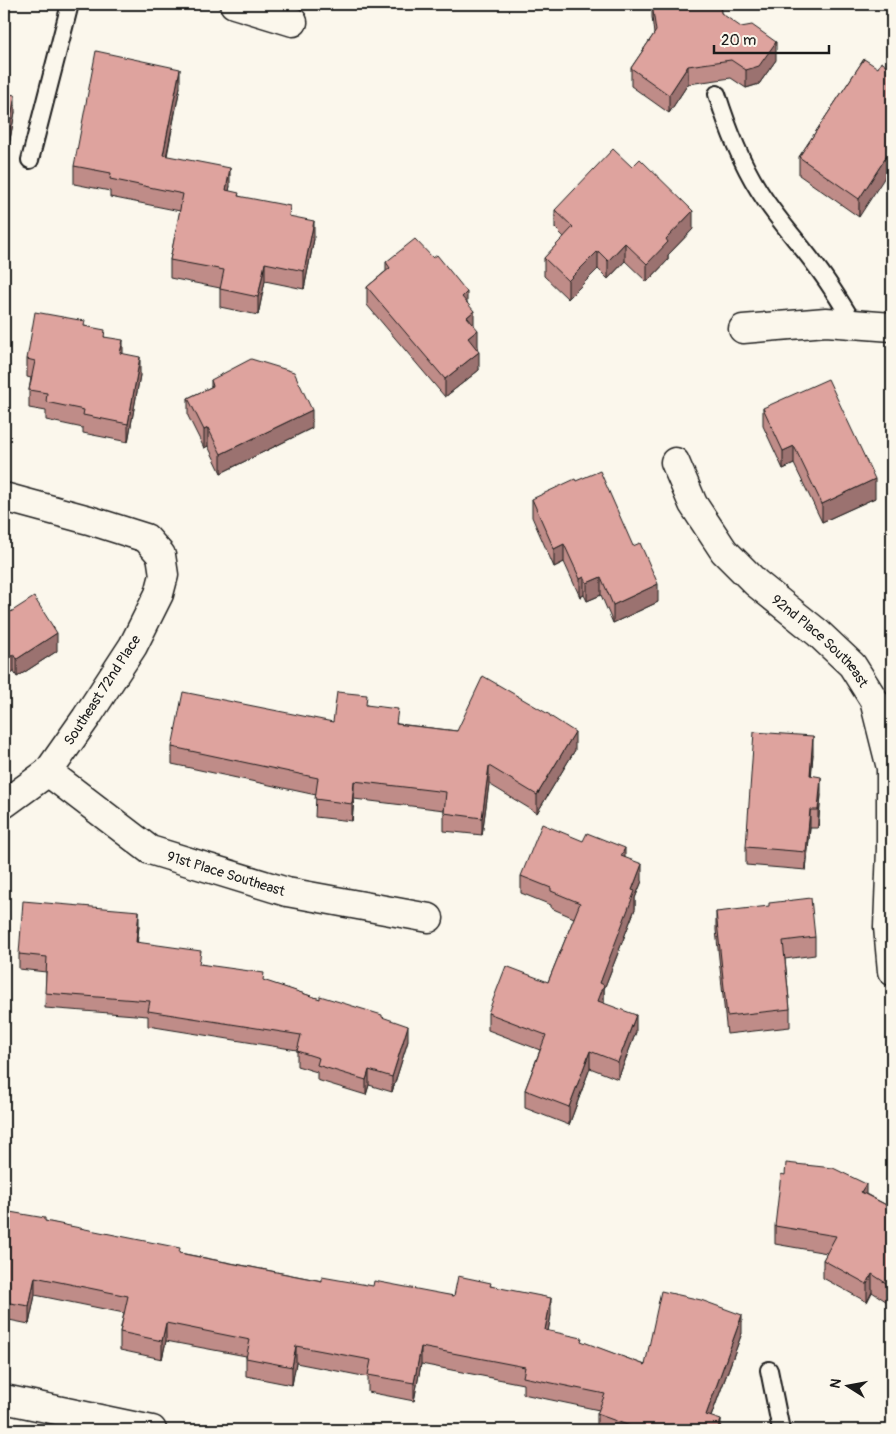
<svg xmlns="http://www.w3.org/2000/svg" width="896" height="1434" viewBox="0 0 896 1434" font-family="Pangolin,sans-serif">
	<style>
		.lines { fill: none; stroke-linecap: round; stroke-linejoin: round }
		.lane-casing { stroke: #1c1c1c; stroke-width: 20 }
		.street-casing { stroke: #1c1c1c; stroke-width: 31 }
		.lane { stroke: #fbf7ec; stroke-width: 16 }
		.street { stroke: #fbf7ec; stroke-width: 28 }
		.wall { fill: #bf8c88; stroke: #1c1c1c }
		.shaded-wall { fill: #9b726f; stroke: #1c1c1c }
		.building { fill: #dea39e; stroke: #1c1c1c }
		.labels { text-anchor: middle; stroke-width: 4; stroke-linejoin: round; paint-order: stroke }
		.street-label { font-size: 14px; fill: #1c1c1c; stroke: #fbf7ec }
	</style>
	<rect width="100%" height="100%" fill="#fbf7ec"/>
	<filter id="ink" filterUnits="userSpaceOnUse"><feTurbulence type="fractalNoise" baseFrequency=".02" numOctaves="2"/><feDisplacementMap in="SourceGraphic" scale="10" xChannelSelector="R" yChannelSelector="G"/><feConvolveMatrix kernelMatrix="1 2 1 2 8 2 1 2 1" color-interpolation-filters="sRGB"/></filter>
	<g filter="url(#ink)">
		<g class="lines">
			<g class="lane-casing">
				<path id="lane" d="M717 94C727 126 740 160 758 189 775 217 797 240 816 266 830 284 842 304 854 324
					M30 160 70 4
					M769 1370 781 1430"/>
			</g>
			<g class="street-casing">
				<g id="street">
					<path d="M234 4 293 22"/>
					<path d="M743 329 826 322 892 327"/>
					<path id="s1" d="M675 462 693 504 724 551 756 583 818 633 852 665 874 700 891 768V848L888 927 892 971"/>
					<path d="M4 497 89 520 146 538 161 555 164 575 159 594 133 646 86 718 48 772 4 804"/>
					<path id="s2" d="M48 772 150 850 287 892 429 918"/>
					<path d="M4 1399 152 1430"/>
				</g>
			</g>
			<use href="#lane" class="lane"/>
			<use href="#street" class="street"/>
		</g>
		<path class="wall" d="M652 4H720L721 13 776 60 759 84 746 88 731 78 688 84 669 113 631 86V68L654 34 652 17Z
			M864 59 859 217 799 175V157Z
			M180 87 167 156 230 186 229 191 239 196 290 217 314 239 304 289 265 281 258 315 220 307V288L170 278V260L180 211 110 197V191L74 184V166Z
			M4 93 15 112 7 156H4Z
			M555 210 693 229 668 255V260L647 282 625 261 608 279 598 269 568 299 544 276V258L564 237 555 228Z
			M386 262 467 302 474 325 478 348 476 349 479 370 445 397 367 305V287L386 271Z
			M85 326 105 337 123 354 140 375 128 442 83 433V428L46 420V411L29 408V390L31 378 27 377V359Z
			M211 380 312 428 221 473 208 446 204 448 188 416V398L211 387Z
			M763 408 875 498 822 522 794 464 783 469 763 426Z
			M532 499 658 602 613 623 601 595 587 601 584 595 580 597 564 562 554 567 532 517Z
			M6 615 57 651 17 677 14 672Z
			M367 705 398 724 457 731 550 717 575 750 537 813 489 784 482 835 444 831V810L354 799 352 821 315 817 316 795 172 764V747L333 722Z
			M813 754 811 775 821 795 818 828H810L806 870 746 865V847Z
			M625 857 642 881 635 898V909L604 989V1003L636 1032 618 1079 590 1068 569 1125 525 1108V1090L540 1050 488 1030V1013L548 982 574 918 551 908V905L521 893V876Z
			M716 912 815 937V955L785 959 790 1009V1027L727 1034 716 930Z
			M139 926 137 942 201 964 264 981 320 999 382 1018 408 1041 392 1092 369 1085 366 1095 317 1080V1072L297 1066V1050L148 1026V1016L45 1008 46 972 19 969V954Z
			M866 1194 892 1208V1305L872 1292 867 1302 823 1278V1260L827 1253 775 1244V1226Z
			M4 1211 45 1221 180 1253 322 1281 454 1296 491 1286 551 1315 548 1331 582 1342 645 1365 742 1333 711 1417 721 1430H597V1414L599 1410 523 1394V1384L421 1364 414 1401 368 1392V1377L296 1363 292 1385 246 1376V1356L166 1341 162 1359 120 1350V1332L124 1313 35 1295 29 1324 4 1319Z"/>
		<path class="shaded-wall" d="M776 42V60L759 84 746 88V70Z
			M688 66V84L669 113V95Z
			M180 69V87L163 173V155Z
			M15 95V112L7 156V139Z
			M892 148V166L859 217V199Z
			M230 168V186L226 208V190Z
			M693 211V229L668 255V260L647 282V264L666 239Z
			M314 221V239L304 289V271Z
			M625 243V261L608 279V261Z
			M598 251V269L568 299V281Z
			M265 263V281L258 315V297Z
			M467 292V310L462 297Z
			M474 311V329L467 317Z
			M478 330V348L468 356V338Z
			M123 340V358L120 353Z
			M479 352V370L445 397V379Z
			M140 357V375L128 442V424Z
			M312 410V428L221 473V454Z
			M208 428V446L204 448V430Z
			M794 446V464L783 469V451Z
			M875 479V498L822 522V504Z
			M564 544V562L554 567V549Z
			M584 577V595L580 597V579Z
			M601 577V595L587 601V583Z
			M658 584V602L613 623V605Z
			M57 633V651L17 677V659Z
			M14 654V672L4 679V661Z
			M575 732V750L537 813V795Z
			M813 736V754L810 793V775Z
			M489 766V784L482 835V818Z
			M821 777V795L818 828V810Z
			M354 781V799L352 821V804Z
			M810 810V828L806 870V852Z
			M625 848V866L621 856Z
			M642 864V881L635 898V909L604 989V1002L598 1018V1001L600 983 632 890Z
			M139 911V926L136 957V942Z
			M636 1015V1032L618 1079V1062Z
			M408 1026V1041L392 1092V1077Z
			M590 1051V1068L569 1125V1107Z
			M369 1070V1085L366 1095V1080Z
			M866 1184V1202L861 1192Z
			M872 1274V1292L867 1302V1284Z
			M35 1277V1295L29 1324V1306Z
			M551 1298V1315L545 1348V1330Z
			M742 1315V1333L706 1430V1415Z
			M166 1323V1341L162 1359V1341Z
			M296 1346V1363L292 1385V1367Z
			M421 1347V1364L414 1401V1383Z
			M721 1420V1430H717Z"/>
		<path class="building" d="M652 4H720L721 13 741 27 752 25 776 42 759 66 746 70 731 60 688 66 669 95 631 68 656 31Z
			M96 51 180 69 163 155 230 168 226 190 239 193 238 196 290 206 289 216 314 221 304 271 265 263 258 297 220 289 224 270 170 260 183 194 110 179 111 173 74 166Z
			M864 59 878 68 881 62 892 69V148L859 199 799 157Z
			M4 93 15 95 7 139 4 138Z
			M613 149 632 167 640 159 693 211 666 239 668 242 647 264 625 243 608 261 598 251 568 281 544 258 573 227 555 210Z
			M415 239 433 258 437 255 467 292 462 297 474 311 467 317 478 330 468 338 479 352 445 379 367 287 390 268 386 262Z
			M35 312 85 321 84 326 105 330 104 337 123 340 120 353 140 357 128 424 83 415 84 410 46 402 47 393 29 390 35 361 27 359Z
			M251 359 294 372 312 410 221 454 208 428 204 430 188 398 213 386 211 380Z
			M828 379 875 479 822 504 794 446 783 451 763 408Z
			M600 471 633 546 640 543 658 584 613 605 601 577 587 583 584 577 580 579 564 544 554 549 532 499 575 479 576 481Z
			M34 597 57 633 17 659 14 654 4 661V613L6 615Z
			M483 676 550 715V716L575 732 537 795 489 766 482 818 444 813 446 792 354 781 352 804 315 799 318 778 172 747 183 692 333 722 337 692 367 695 366 705 398 709 396 724 457 731Z
			M754 732 813 736 810 775 821 777 818 810H810L806 852 746 847Z
			M542 824 583 841 587 833 625 848 621 856 642 864 632 890 635 891 600 983 604 985 598 1001 636 1015 618 1062 590 1051 569 1107 525 1090 546 1035 488 1013 506 966 548 982 580 903 551 891V888L521 876Z
			M811 898 815 937 783 941 790 1009 727 1016 716 912 769 906V903Z
			M23 901 139 911 136 942 201 951 199 964 264 973 263 980 320 999V996L382 1015V1017L408 1026 392 1077 369 1070 366 1080 317 1065 319 1058 297 1051 301 1035 148 1011 150 1001 45 993 47 957 19 954Z
			M786 1163 833 1168 866 1184 861 1192 892 1208V1287L872 1274 867 1284 823 1260 836 1236 775 1226 781 1174 785 1175Z
			M4 1211 45 1218V1221L180 1248 179 1253 322 1281V1277L373 1286 374 1281 454 1296 458 1276 491 1283 490 1286 551 1298 545 1330 582 1338 581 1341 645 1365 661 1291 701 1300 742 1315 706 1415 721 1420 717 1430H641L597 1414 605 1394 523 1377 525 1367 421 1347 414 1383 368 1375 371 1360 296 1346 292 1367 246 1358 250 1340 166 1323 162 1341 120 1332 128 1296 35 1277 29 1306 4 1302Z"/>
	</g>
	<g class="labels">
		<g class="street-label">
			<text dy="5" stroke="none"><textPath href="#s1" startOffset="234">92nd Place Southeast</textPath></text>
			<text transform="translate(102 690) rotate(-57)" y="5">Southeast 72nd Place</text>
			<text dy="5" stroke="none"><textPath href="#s2" startOffset="208">91st Place Southeast</textPath></text>
		</g>
	</g>
	<rect width="896" height="1434" fill="none" stroke="#fbf7ec" stroke-width="20"/>
	<rect x="10" y="10" width="876" height="1414" fill="none" stroke="#1c1c1c" stroke-width="2" filter="url(#ink)"/>
	<g transform="translate(848 1386) rotate(281)" stroke="#fbf7ec" stroke-width="4" paint-order="stroke">
	<path d="M0-4L9 19L0 12L-9 19Z" fill="#1c1c1c"/>
	<text y="-8" font-size="14" font-weight="bold" text-anchor="middle" fill="#1c1c1c">N</text>
	</g>
	<path d="M714 45v8h115v-8" fill="none" stroke="#1c1c1c" stroke-width="2.5"/>
	<text x="721" y="45" font-size="15" fill="#1c1c1c" stroke="#fbf7ec" stroke-width="4" paint-order="stroke">20 m</text>
</svg>
